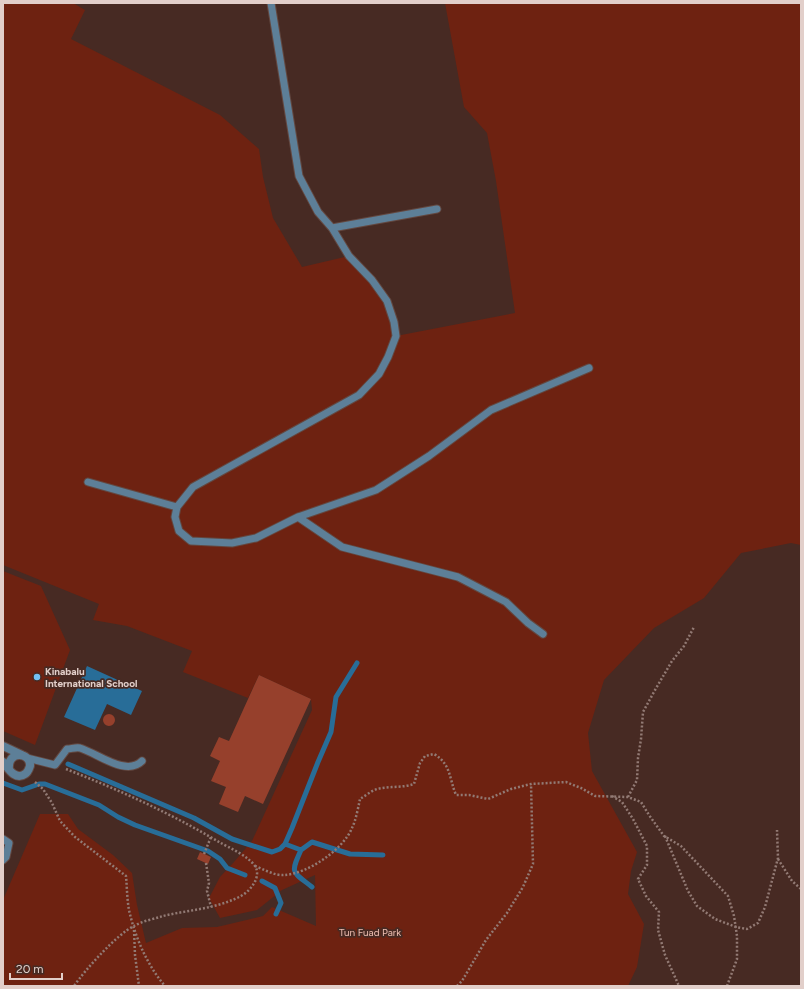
<svg xmlns="http://www.w3.org/2000/svg" width="804" height="989" viewBox="0 0 804 989" font-family="Figtree,sans-serif">
	<style>
		.green { fill: #6e2211 }
		.water { fill: #286d98 }
		.lines { fill: none; stroke-linecap: round; stroke-linejoin: round }
		.stream { stroke: #286d98; stroke-width: 5 }
		.building { fill: #96402c }
		.lane-casing { stroke: #634841; stroke-width: 9 }
		.street-casing { stroke: #634841; stroke-width: 10 }
		.path { stroke: #927a74; stroke-width: 2.5; stroke-dasharray: 2 2; stroke-linecap: butt }
		.lane { stroke: #5d7f98; stroke-width: 7 }
		.street { stroke: #5d7f98; stroke-width: 8 }
		.poi-dot { fill: #73c1f5; stroke: #472a23; stroke-width: 1.5 }
		.labels { text-anchor: middle; stroke-width: 3.5; stroke-linejoin: round; paint-order: stroke }
		.poi-label { font-size: 10px; font-weight: bold; fill: #e2cfca; stroke: #472a23; text-anchor: start }
		.park-label { font-size: 10px; fill: #f0bfb2; stroke: #472a23 }
	</style>
	<rect width="100%" height="100%" fill="#472a23"/>
	<path class="green" d="M3 3H73L85 10 71 39 220 115 259 149 263 177 273 218 302 267 349 256 387 301 396 336 515 313 496 181 487 133 464 107 445 3H801V545L791 543 741 553 704 598 654 628 604 680 588 733 592 771 637 852 631 871 628 894 644 924 637 967 628 986H3V900L40 814H68L78 829 113 855 132 873 137 905 146 943 182 928 217 927 263 916 272 907 316 926 315 875 282 890 257 910 220 918 209 898 220 877 234 862 252 841 312 710 311 699 259 675 248 698 183 672 192 651 127 626 93 620 99 604 3 565Z
		M3 571 41 586 70 650 35 745 3 731Z"/>
	<path class="water" d="M87 666 142 691 131 715 107 704 95 730 64 717Z"/>
	<g class="lines">
		<path class="stream" d="M68 764 194 818 232 839 272 852 280 849 285 844 301 850 312 842 350 854 383 855
			M3 783 22 790 39 784H45L99 805 118 817 135 825 208 851 220 859 227 868 245 875
			M285 844 292 828 318 762 331 732 336 697 357 663
			M301 850C290 874 292 871 312 887
			M262 881 275 888 281 903 276 914"/>
	</g>
	<path class="building" d="M259 675 311 699 263 804 245 796 238 812 219 804 226 787 211 781 220 761 210 756 219 737 229 741Z
		M103 720a6 6 0 1 1 12 0a6 6 0 1 1-12 0Z
		M200 852 211 857 208 864 197 859Z"/>
	<g class="lines">
		<g class="lane-casing">
			<path id="lane" d="M271 3 299 176 318 212 332 228 349 256 372 280 387 301 394 322 396 336 388 357 379 374 359 395 193 487 177 507 175 517 179 531 191 541 232 543 256 538 298 517 376 490 429 456 491 410 589 368
				M332 228 437 209
				M88 482 177 507
				M298 517 342 547 458 577 506 602 528 623 543 634
				M27 758 55 765 67 749C71 749 76 747 80 748 97 753 126 777 142 761
				M3 839 9 843 6 857 3 860"/>
		</g>
		<g class="street-casing">
			<path id="street" d="M3 746 22 755
				M3 762C8 768 15 781 25 774 27 773 29 769 30 766 31 752 7 750 9 769"/>
		</g>
		<path class="path" d="M66 769C119 790 170 813 219 842 230 848 248 856 255 866 262 877 250 892 239 897 215 909 188 910 163 916 154 919 142 921 134 926 117 934 85 970 74 986
			M35 782 43 789 52 803 60 821 75 837 126 876C127 887 127 899 129 910 135 937 147 965 165 986
			M612 796 622 802 633 819 647 846V865L638 879 646 896 659 912 658 930 665 955 679 986
			M628 797 637 780 638 758 641 739 643 712 655 690 672 661 684 646 694 627
			M665 836 688 891 697 906 715 919 736 927 747 929 758 923 765 907 778 858 777 830
			M204 854 211 837
			M778 859 792 881 801 889
			M206 863 209 883 207 891 211 907
			M255 866C263 869 275 876 284 875 307 874 343 850 352 828 356 820 358 808 360 799 365 796 371 791 377 789 389 786 403 788 414 784L420 763 425 756 434 754C451 764 449 778 456 795H469L488 799 511 789 531 784 566 782 581 788 595 796 628 797 641 802 649 815 664 836 681 846 728 896 734 916 737 936V959L727 986
			M134 930 135 955 139 986
			M457 986 462 981 486 940 507 913 523 887 533 864 531 784"/>
		<use href="#lane" class="lane"/>
		<use href="#street" class="street"/>
	</g>
	<circle class="poi-dot" cx="37" cy="677" r="4"/>
	<g class="labels">
		<g class="poi-label">
			<text x="45" y="675">Kinabalu<tspan x="45" dy="12">International School</tspan></text>
		</g>
		<g class="park-label">
			<text x="370" y="936">Tun Fuad Park</text>
		</g>
	</g>
	<rect width="804" height="989" fill="none" stroke="#e2cfca" stroke-width="8"/>
	<path d="M10 973v6h52v-6" fill="none" stroke="#e2cfca" stroke-width="2"/>
	<text x="16" y="973" font-size="12" fill="#e2cfca" stroke="#472a23" stroke-width="3" paint-order="stroke">20 m</text>
</svg>
